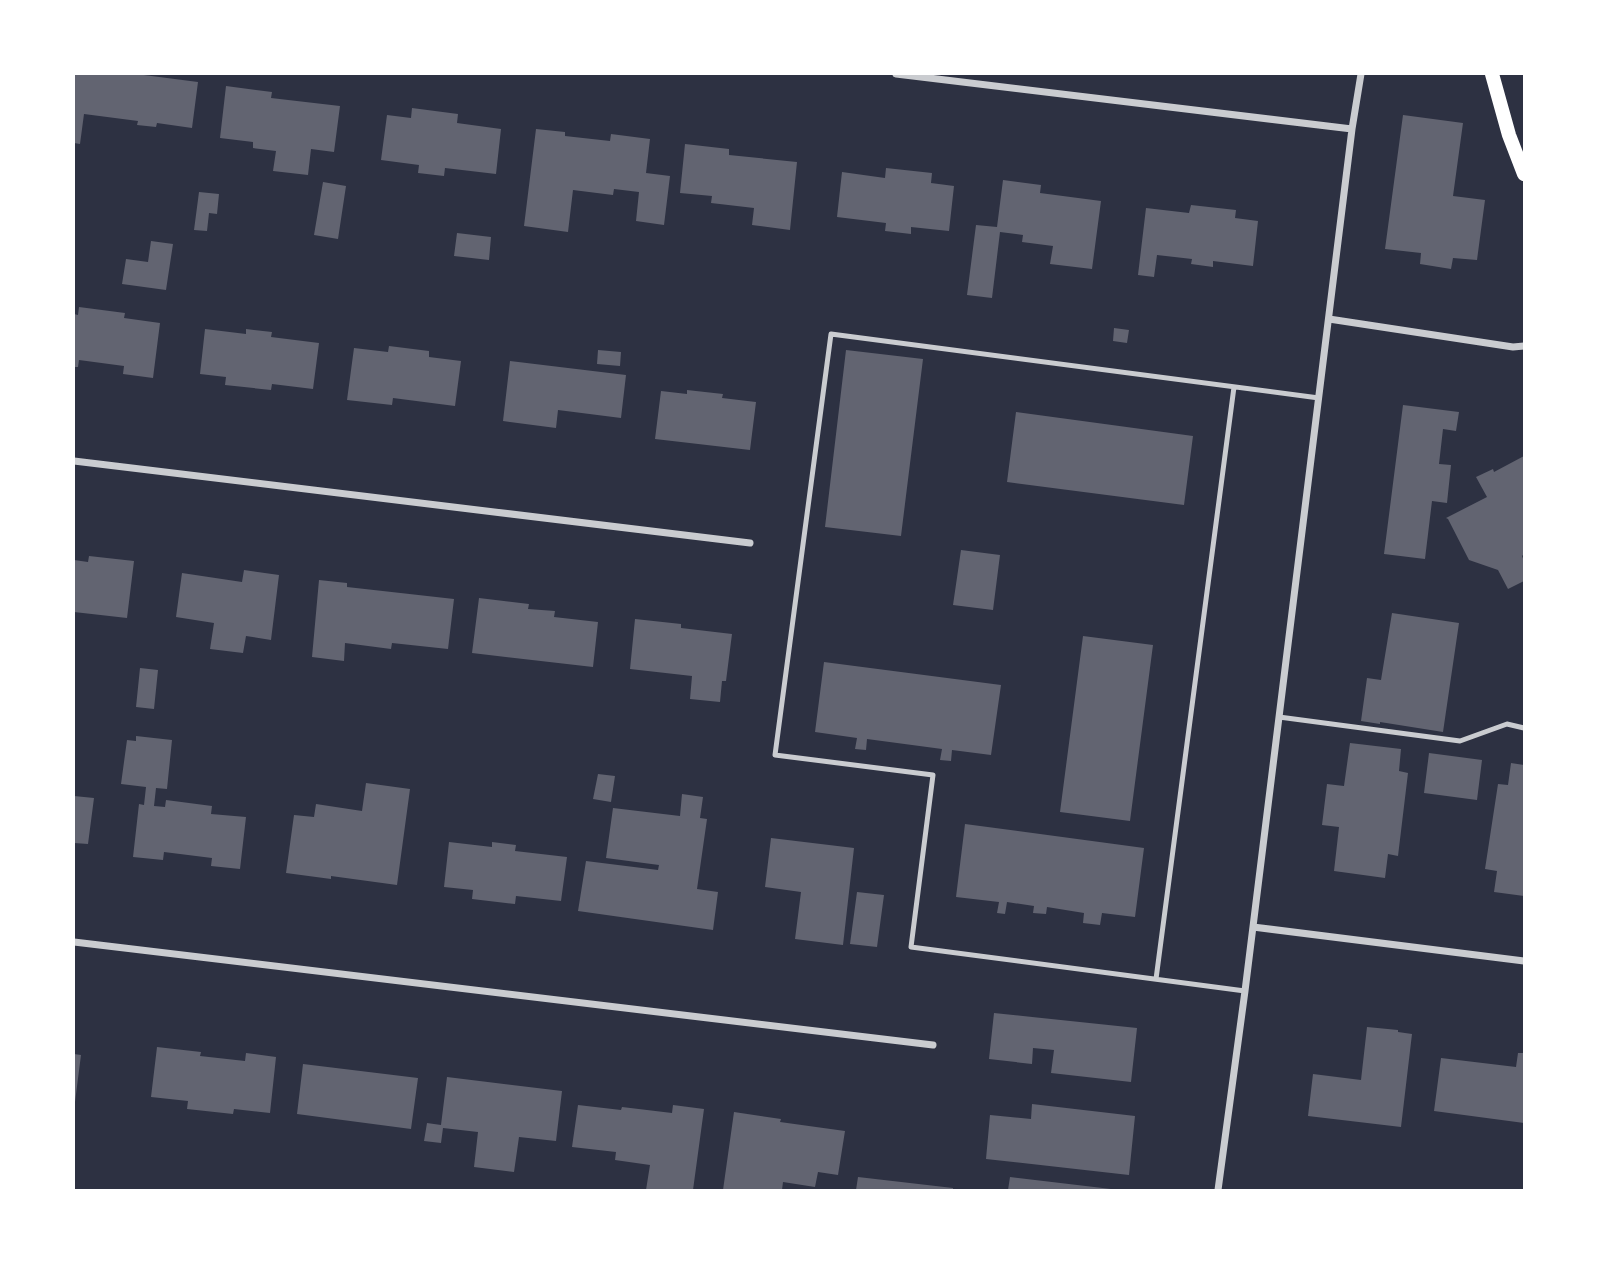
<svg xmlns="http://www.w3.org/2000/svg" width="1598" height="1264" viewBox="0 0 1598 1264" font-family="'Noto Sans',sans-serif">
	<style>
		.building { fill: #626471 }
		.lines { fill: none; stroke-linecap: round; stroke-linejoin: round }
		.service { stroke: #caccd0; stroke-width: 5 }
		.minor { stroke: #caccd0; stroke-width: 7 }
		.secondary { stroke: #fff; stroke-width: 14 }
	</style>
	<rect width="100%" height="100%" fill="#2d3142"/>
	<path class="building" d="M74 74 108 75V74H136L198 82 192 128 157 123 156 127 137 125 138 121 84 114 80 144 74 143Z
		M226 86 272 92 271 98 340 106 334 152 311 149 308 175 273 171 276 151 253 148V142L220 138Z
		M412 108 458 114 457 123 501 129 496 174 445 168 444 176 418 173 419 165 381 160 387 115 411 118Z
		M1403 115 1463 123 1453 196 1485 200 1477 260 1453 258 1451 269 1420 264 1421 253 1385 249Z
		M536 129 565 132V136L610 141 611 134 650 139 646 173 670 176 664 225 636 221 639 192 614 189 613 195 573 190 568 232 524 226Z
		M685 144 729 149V155L797 162 790 230 752 225 754 208 711 203 712 196 680 193Z
		M886 168 932 173 931 183 954 186 949 231 911 227V234L885 231 886 223 837 217 842 172 885 178Z
		M1003 180 1041 185 1040 193 1101 201 1092 269 1050 264 1053 246 1022 242 1023 235 1000 232 992 298 967 295 976 225 997 227Z
		M323 182 346 186 338 239 314 235Z
		M199 192 219 194 217 214 209 213 207 231 194 230Z
		M1191 205 1236 210 1235 218 1258 221 1253 266 1213 261V267L1191 264 1192 259 1157 255 1154 277 1138 275 1146 208 1189 213Z
		M457 233 491 237 489 260 454 256Z
		M151 241 173 244 166 290 122 284 126 259 148 262Z
		M79 307 125 313 124 318 160 323 153 378 123 374 124 366 79 360 78 367H74V314L78 315Z
		M1114 328 1129 330 1127 343 1113 341Z
		M205 329 246 334V329L272 332 271 337 319 343 313 389 272 384 271 390 225 385 226 377 200 374Z
		M389 346 429 351V357L461 361 455 406 393 398 392 405 347 400 354 348 388 352Z
		M598 350 621 352 620 366 597 364Z
		M846 350 923 359 901 536 825 527Z
		M510 361 626 375 621 418 558 410 556 428 503 421Z
		M687 390 723 394 722 398 756 402 750 450 655 439 661 391 687 394Z
		M1403 405 1459 412 1456 431 1443 429 1439 464 1451 465 1447 503 1432 501 1425 559 1384 554Z
		M1016 412 1193 436 1184 505 1007 482Z
		M1524 456V554L1522 556 1524 561V581L1508 589 1498 570 1469 560 1448 519 1446 518 1487 497 1476 477 1493 469 1494 472Z
		M961 550 1000 555 993 610 953 605Z
		M89 556 134 561 127 618 74 612V560L88 562Z
		M244 570 279 575 271 640 246 636 243 653 210 649 214 623 176 617 182 573 242 582Z
		M319 580 347 583V587L454 599 448 649 392 643 391 649 345 643 344 661 312 657Z
		M479 598 529 604 528 609 555 611 554 617 598 622 593 667 472 653Z
		M1392 613 1459 623 1443 732 1380 722V724L1361 721 1367 678 1381 680Z
		M635 619 681 624V628L732 634 726 681H722L720 702 690 699 692 676 630 669Z
		M1083 636 1153 645 1130 821 1060 812Z
		M824 662 1001 685 991 755 952 750 951 761 940 760 942 749 867 739 866 750 855 749 857 738 815 732Z
		M140 668 158 670 154 709 136 707Z
		M136 736 172 740 167 789 156 788 154 806 165 807 166 800 212 806 211 814 246 817 240 869 211 866 212 858 164 852 163 860 133 857 139 804 144 805 146 787 121 784 127 740 136 741Z
		M1350 743 1401 749 1399 771 1408 773 1398 856 1388 854 1385 878 1334 871 1339 827 1322 825 1327 784 1344 786Z
		M1429 753 1482 760 1477 800 1424 793Z
		M1511 763 1524 765V896L1494 892 1497 871 1485 869 1498 784 1508 785Z
		M598 774 615 776 611 802 593 799Z
		M366 783 410 789 397 885 331 876V879L286 873 294 815 314 817 316 804 362 811Z
		M682 794 703 797 700 818 707 819 697 889 718 892 713 930 578 911 586 861 658 870 659 865 606 858 613 808 680 816Z
		M74 796 94 798 88 844 74 843Z
		M965 824 1144 848 1135 917 1102 913 1100 925 1083 923 1084 913 1047 907 1046 914 1033 913 1034 906 1007 902 1005 914 997 913 999 902 956 897Z
		M771 838 854 848 843 945 795 939 801 892 765 887Z
		M449 842 492 847V842L516 845 515 851 567 857 561 901 516 896 515 904 472 899 473 890 444 887Z
		M857 892 884 895 877 947 850 944Z
		M994 1013 1137 1028 1131 1082 1051 1073 1054 1050 1033 1048 1032 1064 989 1059Z
		M1367 1027 1398 1030V1032L1412 1034 1401 1127 1308 1116 1313 1074 1361 1080Z
		M157 1047 201 1052 200 1056 245 1061 246 1053 276 1057 270 1113 234 1109 233 1114 187 1109 188 1101 151 1097Z
		M1518 1053H1524V1123L1434 1111 1441 1058 1516 1067Z
		M74 1054 81 1055 75 1102H74Z
		M303 1064 418 1078 411 1129 297 1114Z
		M447 1077 562 1091 556 1141 519 1137 514 1172 474 1167 478 1132 443 1128 441 1143 424 1141 427 1123 441 1125Z
		M1032 1104 1135 1116 1129 1175 986 1159 990 1115 1031 1119Z
		M578 1105 621 1110 622 1107 672 1113 673 1105 704 1109 693 1190H646L650 1165 615 1160 616 1152 572 1147Z
		M734 1112 781 1119 780 1122 845 1131 838 1175 818 1172 815 1187 783 1182 782 1190H723Z
		M858 1177 953 1188V1190H856Z
		M1010 1177 1111 1189V1190H1008Z"/>
	<g class="lines">
		<path class="service" d="M1279 717 1460 741 1507 724 1524 728
			M1156 979 1234 387
			M1245 991 911 947 933 775 775 755 831 334 1319 398"/>
		<path class="minor" d="M896 74 1352 129
			M1329 319 1513 347 1524 346
			M74 461 750 543
			M1253 927 1524 961
			M74 942 933 1045
			M1218 1190 1245 991 1352 129 1361 74"/>
		<path class="secondary" d="M1492 74 1509 135 1524 174"/>
	</g>
	<rect width="1598" height="1264" fill="none" stroke="#ffffff" stroke-width="150"/>
</svg>
